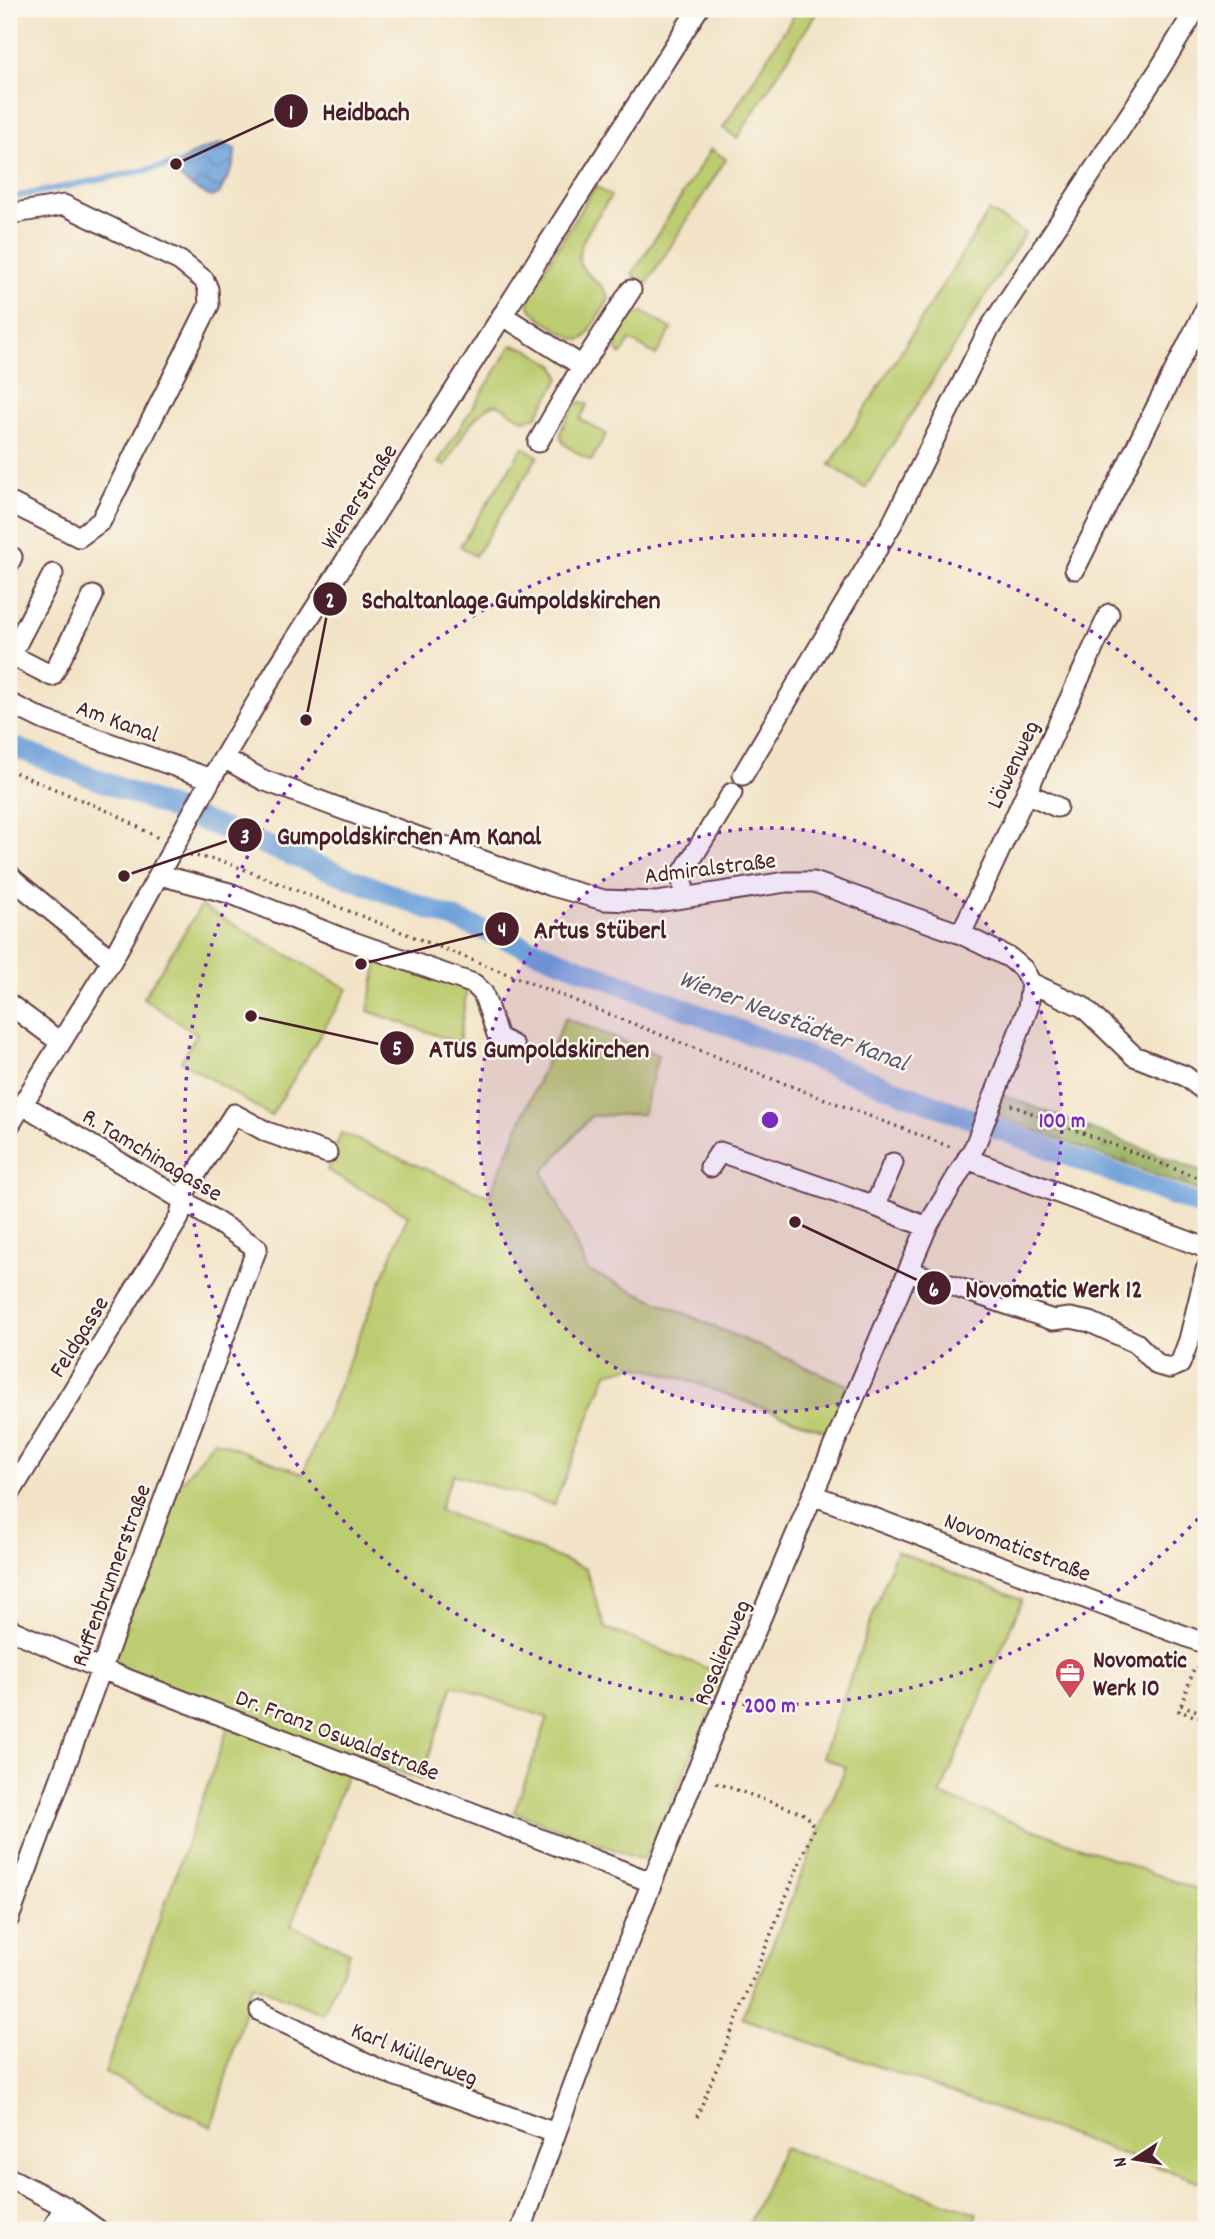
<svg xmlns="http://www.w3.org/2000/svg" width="1215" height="2239" viewBox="0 0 1215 2239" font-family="Dekko,sans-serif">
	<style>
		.grass { fill: #bccc6f; stroke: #83764d; stroke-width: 2 }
		.forest { fill: url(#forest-firs); stroke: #706846; stroke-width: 2 }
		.water { fill: url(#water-waves); stroke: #5c6082; stroke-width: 2 }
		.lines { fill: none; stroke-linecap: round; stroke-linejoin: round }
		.stream { stroke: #6ea0d9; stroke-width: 6 }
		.canal { stroke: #6ea0d9; stroke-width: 21 }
		.minor-casing { stroke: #633c42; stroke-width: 23 }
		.path { stroke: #633c42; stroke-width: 3.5; stroke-dasharray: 2 5; stroke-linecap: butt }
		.minor { stroke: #fff; stroke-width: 19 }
		.ring { fill: none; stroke: #7b2cbf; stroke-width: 3.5; stroke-dasharray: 3.5 7 }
		.labels { text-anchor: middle; stroke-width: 5; stroke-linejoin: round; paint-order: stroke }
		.street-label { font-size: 24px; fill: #4a1f2b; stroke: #fbf7ec }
		.poi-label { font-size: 24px; font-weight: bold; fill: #4a1f2b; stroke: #fbf7ec; text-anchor: start }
		.water-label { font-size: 26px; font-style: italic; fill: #585371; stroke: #fbf7ec }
		.centre { fill: #7b2cbf; stroke: #fbf7ec; stroke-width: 3.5 }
		.ring-label { font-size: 21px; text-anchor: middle; font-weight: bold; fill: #7b2cbf; stroke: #fbf7ec; stroke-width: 5; stroke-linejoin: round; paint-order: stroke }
		.leader { fill: none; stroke: #4a1f2b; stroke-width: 2.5 }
		.callout-dot { fill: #4a1f2b; stroke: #fbf7ec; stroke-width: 2.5 }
		.mark-label { font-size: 21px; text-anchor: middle; font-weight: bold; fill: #fff }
		.callout-label { font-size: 26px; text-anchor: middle; font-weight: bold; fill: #4a1f2b; stroke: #fbf7ec; stroke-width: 5; stroke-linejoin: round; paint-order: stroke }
	</style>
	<defs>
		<pattern id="forest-firs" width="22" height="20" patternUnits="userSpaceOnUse" patternTransform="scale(1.75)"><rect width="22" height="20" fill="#95b062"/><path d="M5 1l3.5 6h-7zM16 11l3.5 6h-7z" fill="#7c8f51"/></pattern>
		<pattern id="water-waves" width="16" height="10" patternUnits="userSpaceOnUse" patternTransform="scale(1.75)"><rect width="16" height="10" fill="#6ea0d9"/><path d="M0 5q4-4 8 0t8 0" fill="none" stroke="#5c82b0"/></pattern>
	</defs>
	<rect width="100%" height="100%" fill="#fbf7ec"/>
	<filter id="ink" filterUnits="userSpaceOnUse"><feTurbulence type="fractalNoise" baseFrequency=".0143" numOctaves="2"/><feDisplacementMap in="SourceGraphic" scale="14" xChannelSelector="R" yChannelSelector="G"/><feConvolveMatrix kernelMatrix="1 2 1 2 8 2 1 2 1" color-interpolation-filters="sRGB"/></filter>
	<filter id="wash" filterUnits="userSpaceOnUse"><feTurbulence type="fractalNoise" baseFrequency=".00686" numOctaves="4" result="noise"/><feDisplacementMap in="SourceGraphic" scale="28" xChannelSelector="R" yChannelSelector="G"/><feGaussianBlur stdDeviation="1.57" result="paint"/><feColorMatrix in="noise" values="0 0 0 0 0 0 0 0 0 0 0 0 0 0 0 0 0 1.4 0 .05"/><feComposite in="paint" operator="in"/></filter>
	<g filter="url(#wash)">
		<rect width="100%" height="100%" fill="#f2e3c6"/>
		<path class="grass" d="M798 9H813L817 12 737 138 723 128Z
			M711 149 726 159 646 285 632 275Z
			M595 186 611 196C601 213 567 252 584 270 594 281 604 285 609 299L586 337 581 340 575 339 544 321 529 307V295Z
			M989 211 1025 233 865 488 830 465Z
			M643 312 672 329 656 355 630 340 621 355C609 343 623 329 631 316Z
			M512 345 527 349 555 366 560 378 536 417 524 420 497 404C471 411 459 444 445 466L438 463Z
			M581 402 588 404 580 419 606 434 591 461C553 439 554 441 575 404Z
			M523 447 538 456 475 556 460 546Z
			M201 906 348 989 271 1116 181 1061 197 1034 143 998Z
			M379 956 467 987 459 1043 368 1011Z
			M565 1018 658 1055 643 1114 591 1116 543 1172 588 1271 847 1385 830 1433 693 1382 650 1369 634 1366 607 1373 554 1505 453 1474 439 1510 586 1569 605 1628 727 1676 651 1846 642 1860 514 1812 548 1718 453 1685 421 1780 354 1755 291 1925 350 1952 323 2014 252 1984 212 2127 105 2072 232 1717 111 1666 178 1487 214 1440 303 1474 408 1215 327 1170 341 1133 489 1196Z
			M896 1551 1022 1600 940 1795 1206 1893V2184L742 2018 846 1767 822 1757Z
			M783 2148 977 2213 970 2230H746Z"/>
		<path class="forest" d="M1004 1095 1206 1173V1194L997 1116Z"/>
		<path class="water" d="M222 143 235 149 234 165 219 194 211 197C196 188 177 183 176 164L199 151Z"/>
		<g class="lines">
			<path class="stream" d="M9 198 176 164 183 165"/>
			<path class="canal" d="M9 745 790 1050 1206 1208"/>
		</g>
	</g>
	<g filter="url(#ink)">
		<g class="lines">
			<g class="minor-casing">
				<path id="minor" d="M9 214 64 205 180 261 204 280 208 289 209 305 101 521 79 537 9 502
					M502 315 582 366 631 290
					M538 442 582 366
					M9 563 12 557
					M1075 569 1206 308
					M9 654 52 676 93 596
					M11 655 53 574
					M9 703 44 720 211 779
					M224 758 263 780 552 886 604 900 657 902 786 882H814L961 934 1010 958 1023 969 1031 983 1028 1008 975 1146 927 1227C786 1559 640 1890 521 2230
					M743 775 892 524 988 331 1159 70 1196 9
					M1026 793 1057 807
					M9 874 14 880 112 960
					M160 875 229 893 339 937 474 984 483 993 498 1037 514 1046
					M685 897 682 880 684 871 732 793
					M961 934 1109 614
					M1031 983 1083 1007 1134 1056 1185 1076 1206 1092
					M9 1004 60 1042
					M9 1126 112 960 211 779 279 665 698 9
					M967 1159 1206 1248
					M710 1167 720 1152 875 1206 927 1227
					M875 1206 893 1163
					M909 1271 1053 1320 1070 1318 1090 1322 1136 1343 1158 1365 1170 1368 1180 1364 1189 1340 1206 1270
					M9 1495 179 1218 187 1188 234 1114 267 1132 327 1153
					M813 1495 1206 1644
					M9 1629 101 1669 651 1882
					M9 1918 257 1248 183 1200 22 1104
					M260 2011 385 2072 555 2133
					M9 2178 64 2206 98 2230
					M52 2230 64 2206"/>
			</g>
			<path class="path" d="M9 770 115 814 158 838
				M190 855 225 862 775 1080 948 1146H954
				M1011 1105 1206 1181
				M1181 1705 1206 1714
				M1202 1722 1203 1719 1179 1711 1195 1666 1206 1670
				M697 2117 813 1830 811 1820 802 1813 714 1782"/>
			<use href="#minor" class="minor"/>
		</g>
	</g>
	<circle cx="770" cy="1120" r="292" fill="#7b2cbf" fill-opacity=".12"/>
	<g class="ring">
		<circle cx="770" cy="1120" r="292"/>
		<path d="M1205 1511A585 585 0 1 1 1205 729"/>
	</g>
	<defs>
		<g id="office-pin" transform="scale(1.575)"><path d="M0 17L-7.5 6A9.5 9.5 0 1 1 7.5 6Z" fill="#d1495b" stroke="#fbf7ec"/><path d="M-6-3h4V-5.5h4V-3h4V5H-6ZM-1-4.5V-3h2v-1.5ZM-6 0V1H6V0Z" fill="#fff"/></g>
	</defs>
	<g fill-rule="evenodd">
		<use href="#office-pin" x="1070" y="1673"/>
	</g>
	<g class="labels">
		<g class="street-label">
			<text transform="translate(358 496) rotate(-57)" y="8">Wienerstraße</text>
			<text transform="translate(118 720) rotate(20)" y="8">Am Kanal</text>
			<text transform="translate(1012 764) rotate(-65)" y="8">Löwenweg</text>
			<text transform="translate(710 867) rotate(-7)" y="8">Admiralstraße</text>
			<text transform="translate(153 1154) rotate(31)" y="8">R. Tamchinagasse</text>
			<text transform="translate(78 1336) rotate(-58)" y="8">Feldgasse</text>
			<text transform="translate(1018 1546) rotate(21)" y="8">Novomaticstraße</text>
			<text transform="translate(110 1575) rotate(-70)" y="8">Ruffenbrunnerstraße</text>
			<text transform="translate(721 1652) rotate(-67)" y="8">Rosalienweg</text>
			<text transform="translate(338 1734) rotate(21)" y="8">Dr. Franz Oswaldstraße</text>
			<text transform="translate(415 2053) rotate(22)" y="8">Karl Müllerweg</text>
		</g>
		<g class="poi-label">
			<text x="1093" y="1667">Novomatic<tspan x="1093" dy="28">Werk 10</tspan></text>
		</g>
		<g class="water-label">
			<text transform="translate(794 1019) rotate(21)" y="9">Wiener Neustädter Kanal</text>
		</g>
	</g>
	<circle cx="770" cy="1120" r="10" class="centre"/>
	<g class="ring-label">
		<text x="1062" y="1127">100 m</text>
		<text x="770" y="1712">200 m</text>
	</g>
	<path class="leader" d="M176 164L291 111M306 720L330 599M124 876L245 835M361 964L502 929M251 1016L397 1048M795 1222L934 1288"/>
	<g class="callout-dot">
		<circle cx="176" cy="164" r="7"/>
		<circle cx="306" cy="720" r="7"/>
		<circle cx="124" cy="876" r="7"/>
		<circle cx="361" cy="964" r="7"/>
		<circle cx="251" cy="1016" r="7"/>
		<circle cx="795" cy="1222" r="7"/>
		<circle cx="291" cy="111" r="18"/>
		<circle cx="330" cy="599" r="18"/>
		<circle cx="245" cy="835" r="18"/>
		<circle cx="502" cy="929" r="18"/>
		<circle cx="397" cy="1048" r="18"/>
		<circle cx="934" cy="1288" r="18"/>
	</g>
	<g class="mark-label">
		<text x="291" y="119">1</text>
		<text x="330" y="607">2</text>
		<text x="245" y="843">3</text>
		<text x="502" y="936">4</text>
		<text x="397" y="1055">5</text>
		<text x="934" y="1296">6</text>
	</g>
	<g class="callout-label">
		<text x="366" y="120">Heidbach</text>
		<text x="511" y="608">Schaltanlage Gumpoldskirchen</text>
		<text x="409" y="844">Gumpoldskirchen Am Kanal</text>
		<text x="600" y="938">Artus Stüberl</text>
		<text x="539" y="1057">ATUS Gumpoldskirchen</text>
		<text x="1054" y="1297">Novomatic Werk 12</text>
	</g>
	<rect width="1215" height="2239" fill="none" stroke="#fbf7ec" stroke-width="35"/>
	<g transform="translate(1135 2159) rotate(258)" stroke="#fbf7ec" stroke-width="5" paint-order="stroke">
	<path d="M0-5L12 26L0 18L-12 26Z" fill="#4a1f2b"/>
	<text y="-10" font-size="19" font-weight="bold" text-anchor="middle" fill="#4a1f2b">N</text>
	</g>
</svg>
